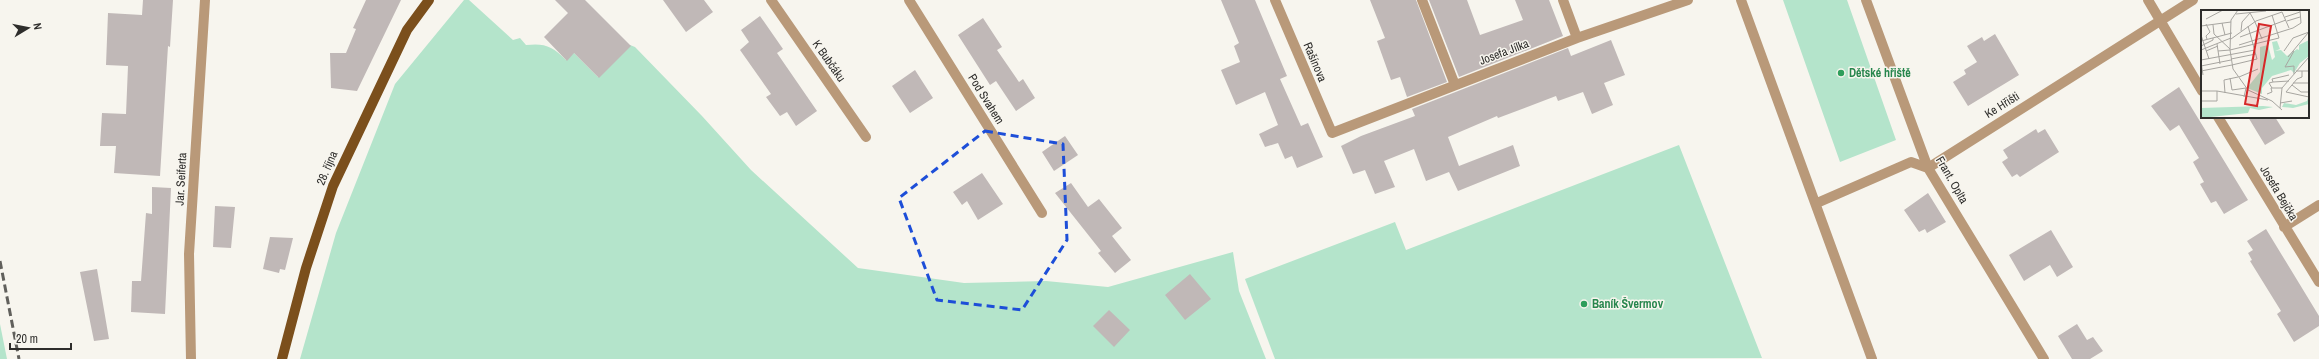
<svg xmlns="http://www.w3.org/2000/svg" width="2319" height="359" viewBox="0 0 2319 359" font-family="'Archivo Narrow',sans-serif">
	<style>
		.green { fill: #b4e4cb }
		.building { fill: #c0b8b7 }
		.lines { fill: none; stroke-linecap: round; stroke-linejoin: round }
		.minor { stroke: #b99979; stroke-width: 10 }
		.major { stroke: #7b4f1c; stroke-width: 10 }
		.rail { stroke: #61605c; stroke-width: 3; stroke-dasharray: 8 4; stroke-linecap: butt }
		.marked { fill: none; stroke: #1d4ed8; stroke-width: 3; stroke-dasharray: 8 5; stroke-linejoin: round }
		.leisure-dot { fill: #2e9e5b; stroke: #f7f5ee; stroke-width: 1.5 }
		.labels { text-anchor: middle; stroke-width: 3; stroke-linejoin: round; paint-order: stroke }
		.street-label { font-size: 12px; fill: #2e2d2b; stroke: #f7f5ee }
		.leisure-label { font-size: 12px; font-weight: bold; fill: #27864d; stroke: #f7f5ee; text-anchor: start }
		.inset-road { fill: none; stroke: #a7a5a0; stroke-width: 1 }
		.view { fill: #d62828; fill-opacity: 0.15; stroke: #d62828; stroke-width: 2 }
		.inset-edge { fill: none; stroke: #2e2d2b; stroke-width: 2 }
	</style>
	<rect width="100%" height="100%" fill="#f7f5ee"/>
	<path class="green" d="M464 0H469L513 40 520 38 526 45C545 43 552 46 566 60L573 52 598 77 630 45 635 47 702 116 751 170 858 268 964 283 1046 281 1108 287 1233 252 1239 291 1266 359H300L336 233 395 84Z
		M1783 0H1847L1896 140 1840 162Z
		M1679 145 1762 358 1275 359 1245 279 1395 222 1406 250Z
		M0 324 7 359H0Z"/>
	<path class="building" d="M143 0H173L170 47 168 46 160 176 114 173 116 146H100L102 113 126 114 128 66 106 65 108 13 142 15Z
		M366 0H401L357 91 331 88 330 53H346L356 29 353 28Z
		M555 0H585L631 46 599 78 574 53 567 61 544 37 568 13Z
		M663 0H704L713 12 686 32Z
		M1221 0H1255L1287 76 1280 79 1301 126 1308 123 1323 157 1297 168 1292 156 1285 159 1278 143 1265 147 1259 134 1278 125 1265 92 1236 105 1221 70 1240 62 1234 46 1239 43Z
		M1370 0H1416L1447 82 1407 97 1400 77 1391 80 1377 41 1385 38Z
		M1429 0H1467L1480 35 1523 20 1515 0H1549L1563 36 1459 77Z
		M760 16 783 49 777 53 817 111 796 126 787 112 780 116 766 97 771 94 740 50 749 42 741 30Z
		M983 18 1002 47 997 50 1019 82 1023 79 1035 98 1016 111 996 81 990 85 958 35Z
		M1995 34 2019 75 1968 106 1953 82 1966 74 1964 70 1977 62 1967 46 1982 37 1984 41Z
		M1611 40 1625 75 1604 83 1613 105 1592 114 1583 92 1558 101 1556 96 1498 118 1497 116 1448 137 1459 166 1513 145 1520 166 1458 191 1449 172 1426 181 1414 149 1384 161 1395 187 1375 194 1365 170 1353 174 1341 146 1361 136 1415 116 1412 109 1568 48 1571 56Z
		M915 70 933 98 910 113 892 86Z
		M2179 87 2248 200 2224 214 2216 201 2211 203 2200 184 2204 182 2193 162 2199 158 2179 125 2170 131 2151 106Z
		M2248 117H2275L2285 133 2265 145Z
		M2036 129 2038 133 2045 129 2059 152 2020 177 2017 174 2012 177 2002 162 2008 158 2003 150Z
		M1065 136 1078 155 1054 171 1042 152Z
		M982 173 1003 204 978 220 967 201 962 205 953 192Z
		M1071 183 1088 207 1099 199 1122 228 1112 236 1131 260 1115 273 1098 253 1101 251 1055 193Z
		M152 187 171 188 165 314 131 312 132 281H141L146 213 152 214Z
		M1928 193 1946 222 1927 233 1925 229 1919 232 1904 210Z
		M215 206 235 207 231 248 213 247Z
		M2266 229 2319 316V326L2294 342 2277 314 2281 311 2250 261 2252 260 2248 253 2253 250 2247 241Z
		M2051 230 2073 267 2057 277 2050 265 2024 281 2009 255Z
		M270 237 293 238 285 270 280 269 279 273 263 269Z
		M97 269 109 339 94 341 80 272Z
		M1190 274 1211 299 1185 320 1165 295Z
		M1109 310 1130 330 1114 347 1093 326Z
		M2077 324 2087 340 2093 337 2103 351 2090 359H2072L2058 336Z"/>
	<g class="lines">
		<path class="minor" d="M771 0 866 137
			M909 0 1042 213
			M1275 0 1332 133 1577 38 1688 0
			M1422 0 1455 85
			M1563 0 1577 38
			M1741 0 1872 359
			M1866 0 1928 168 2044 359
			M2148 0 2202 91
			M2218 117 2319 282
			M1817 203 1911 162 1928 168 2193 0
			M2284 227 2319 205
			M191 359 189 254 205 0"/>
		<path class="major" d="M282 359 306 268 333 186 407 30 429 0"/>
		<path class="rail" d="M0 261 19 359"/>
	</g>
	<path class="marked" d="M985 131 1063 144 1067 240 1022 310 937 300 899 198Z"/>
	<g class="leisure-dot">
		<circle cx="1841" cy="73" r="4"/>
		<circle cx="1584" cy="304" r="4"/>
	</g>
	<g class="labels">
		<g class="street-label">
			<text transform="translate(1504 52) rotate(-21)" y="4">Josefa Jílka</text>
			<text transform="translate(829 61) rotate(55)" y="4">K Bubčáku</text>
			<text transform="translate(1315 62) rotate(67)" y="4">Rašínova</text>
			<text transform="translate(986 99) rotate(58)" y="4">Pod Svahem</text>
			<text transform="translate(2002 105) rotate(-32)" y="4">Ke Hřišti</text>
			<text transform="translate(327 168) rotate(-67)" y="4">28. října</text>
			<text transform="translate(181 179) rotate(-87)" y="4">Jar. Seiferta</text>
			<text transform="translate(1952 180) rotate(60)" y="4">Frant. Oplta</text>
			<text transform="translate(2279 193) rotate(59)" y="4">Josefa Bejčka</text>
		</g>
		<g class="leisure-label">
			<text x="1849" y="77">Dětské hřiště</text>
			<text x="1592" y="308">Baník Švermov</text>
		</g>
	</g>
	<g transform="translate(2201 10)">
		<rect width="108" height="108" fill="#f7f5ee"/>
		<path d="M108 30V46L99 53 93 63 90 60 71 66 61 78V84L46 78 59 62V37L67 35 71 50 74 47 71 32 76 31 79 39 74 41 80 40 86 46 96 39 98 40V35ZM106 88 108 94 92 98 81 97 83 93 95 95 106 91ZM62 96 72 97 58 100 49 98 47 103 0 108V98Z" fill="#b4e4cb"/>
		<path class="inset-road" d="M37 0 30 10 29 40 32 59 47 80 71 91 81 100M81 2 88 18M35 4 65 1M84 7 99 2M5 9 22 0M86 11 99 7M54 12 61 29M21 13 24 25M5 14 9 22 5 26 6 29M12 15 13 24 29 39M0 16 30 12M40 21 41 12 49 3 54 12M0 25 8 49M39 27 85 10M30 29 55 11 81 2M0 31 31 23M16 34 19 54M38 35 92 18 100 13 99 0M0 36 12 30V28M0 40 30 28M29 40 78 28 71 5M5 41 17 36M17 41 29 40M83 41 92 28 108 22M93 41 84 57 93 56V64M87 47 107 23M30 49 55 44M0 50 54 40M0 52 2 65M31 55 56 49 47 16M0 56 30 50M0 61 31 55M95 61H108M101 61V67L96 69 85 82 108 87M38 67 57 59M29 68 31 80M72 72 71 69 88 65M92 73H108M91 75 100 82H108M71 78 68 73 72 72 88 71M31 80 45 78 43 87M0 81H16L67 90M24 83 23 70 37 67M66 84 71 82 70 78H81M0 91H16V81M79 93 91 91M79 98 81 78 108 47"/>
		<path class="view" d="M58 14 70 16 56 96 44 94Z"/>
		<rect width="108" height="108" class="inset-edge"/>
	</g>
	<g transform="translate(28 28) rotate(80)" stroke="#f7f5ee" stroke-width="3" paint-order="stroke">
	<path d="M0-3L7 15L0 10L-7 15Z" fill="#2e2d2b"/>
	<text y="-6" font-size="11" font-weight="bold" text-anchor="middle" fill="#2e2d2b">N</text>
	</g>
	<path d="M10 343v6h61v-6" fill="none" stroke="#2e2d2b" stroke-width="2"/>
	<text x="16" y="343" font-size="12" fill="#2e2d2b" stroke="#f7f5ee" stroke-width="3" paint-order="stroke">20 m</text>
</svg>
